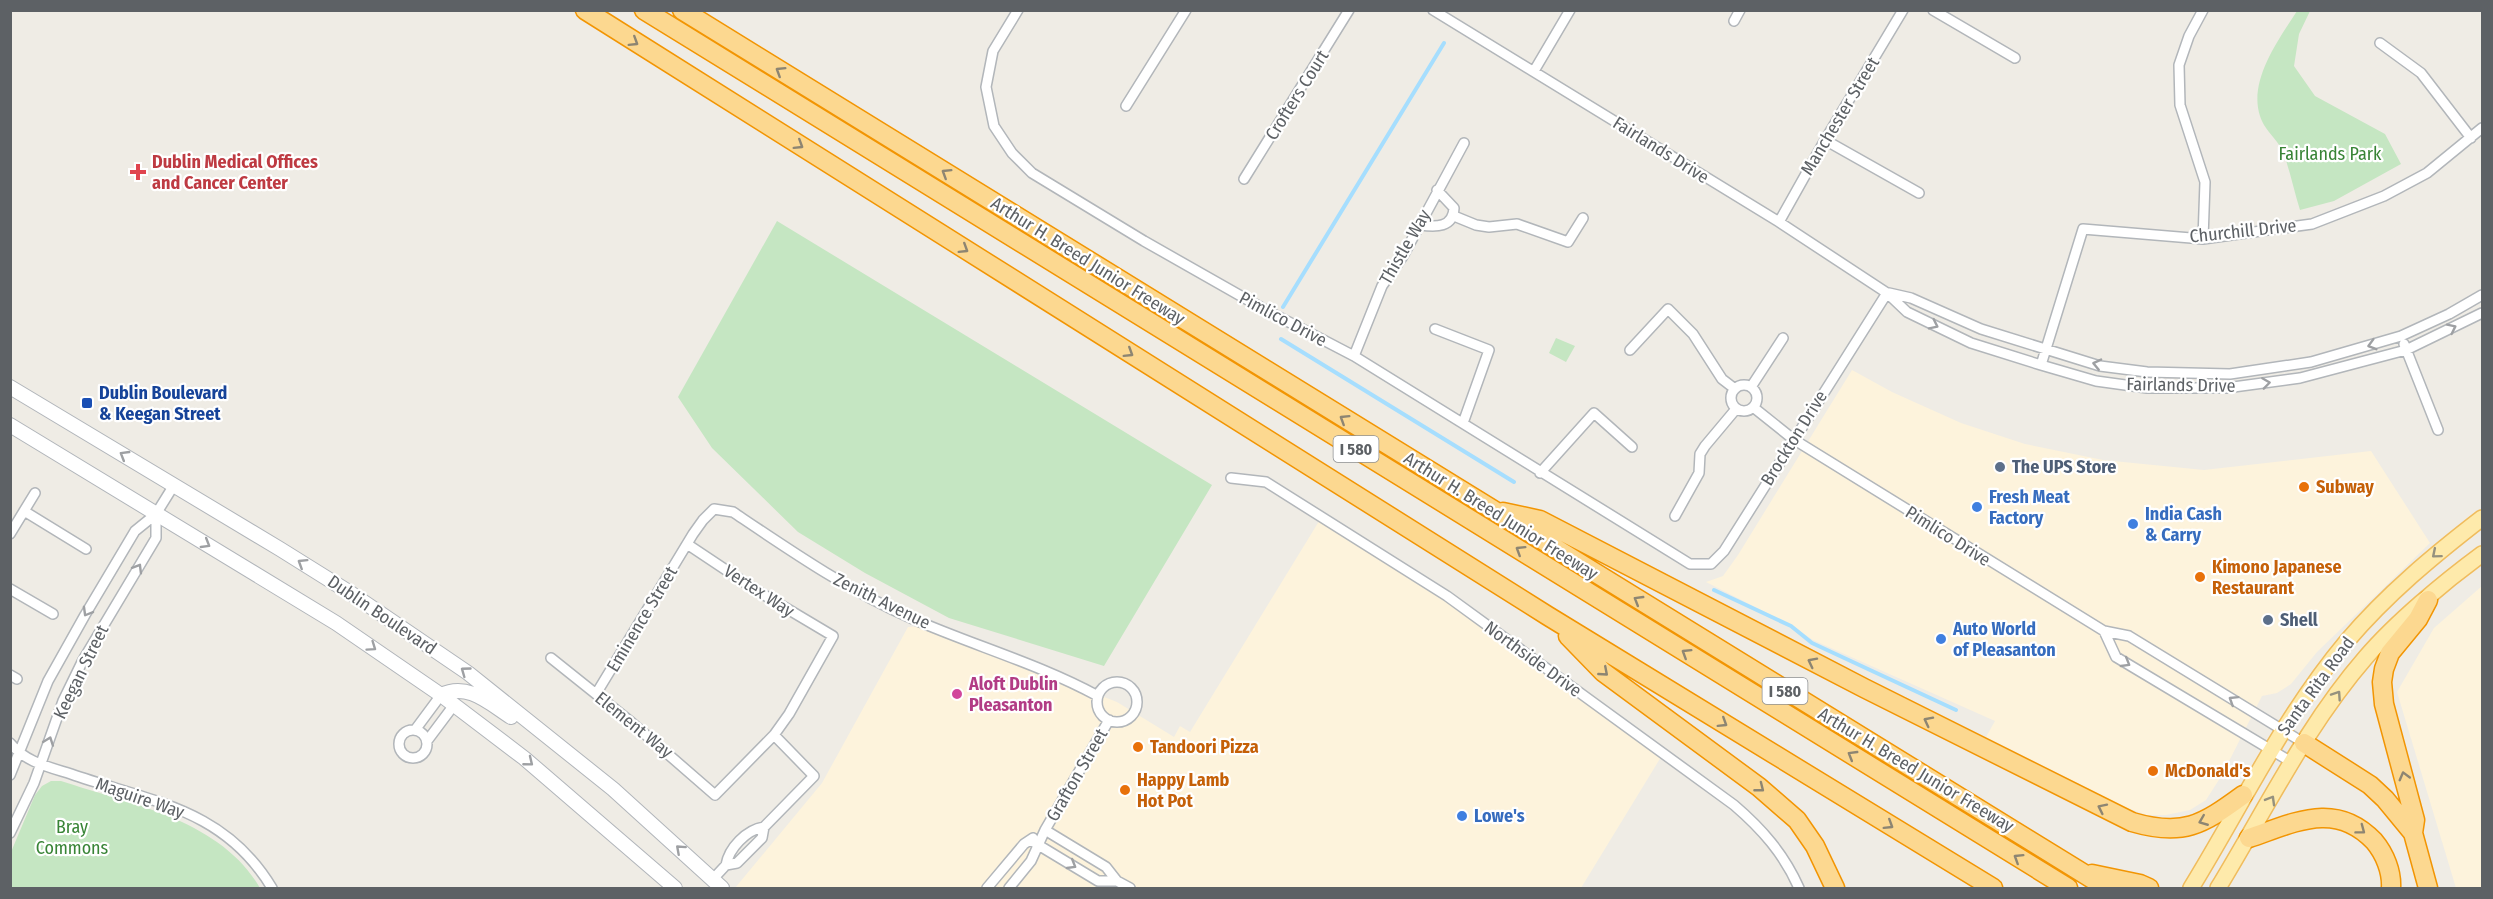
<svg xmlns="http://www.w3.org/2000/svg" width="2493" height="899" viewBox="0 0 2493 899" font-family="'Fira Sans Condensed',sans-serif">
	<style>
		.commercial { fill: #fdf3dc }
		.green { fill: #c5e6c2 }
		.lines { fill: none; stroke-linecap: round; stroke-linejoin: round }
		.stream { stroke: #a6defe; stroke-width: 4 }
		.minor-casing { stroke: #b2b6ba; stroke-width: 12 }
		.secondary-casing { stroke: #b1b5ba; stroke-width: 16 }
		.primary-casing { stroke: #f0bc5d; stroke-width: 18 }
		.motorway-casing { stroke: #f29503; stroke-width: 21 }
		.minor { stroke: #fff; stroke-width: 9 }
		.secondary { stroke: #fff; stroke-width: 14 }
		.primary { stroke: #feeaab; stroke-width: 15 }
		.motorway { stroke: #fcd890; stroke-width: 18 }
		.oneway { stroke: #8d8572 }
		.oneway2 { stroke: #9ea0a3 }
		.oneway3 { stroke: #95917e }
		.health-dot { fill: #e0444e; stroke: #fff; stroke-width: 2 }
		.transit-dot { fill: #1a4fb4; stroke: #fff; stroke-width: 2 }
		.service-dot { fill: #5c6f8a; stroke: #fff; stroke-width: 2 }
		.food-dot { fill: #e8710a; stroke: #fff; stroke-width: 2 }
		.shop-dot { fill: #3f7fe0; stroke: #fff; stroke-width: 2 }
		.hotel-dot { fill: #d1479c; stroke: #fff; stroke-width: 2 }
		.labels { text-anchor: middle; stroke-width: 4.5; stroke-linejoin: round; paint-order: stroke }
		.shield { fill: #fff; stroke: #8e9093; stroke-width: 1.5 }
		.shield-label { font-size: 16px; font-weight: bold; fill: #5d6165 }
		.street-label { font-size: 18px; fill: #5d6165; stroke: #fff }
		.park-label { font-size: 18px; fill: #388436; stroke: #fff }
		.health-label { font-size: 18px; font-weight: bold; fill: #be3a42; stroke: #fff; text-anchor: start }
		.transit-label { font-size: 18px; font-weight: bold; fill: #164399; stroke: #fff; text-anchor: start }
		.service-label { font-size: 18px; font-weight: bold; fill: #4e5e75; stroke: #fff; text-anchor: start }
		.food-label { font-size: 18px; font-weight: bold; fill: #c56008; stroke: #fff; text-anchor: start }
		.shop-label { font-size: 18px; font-weight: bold; fill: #366cbe; stroke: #fff; text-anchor: start }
		.hotel-label { font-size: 18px; font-weight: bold; fill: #b23c85; stroke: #fff; text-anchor: start }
	</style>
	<rect width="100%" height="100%" fill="#efece5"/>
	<path class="commercial" d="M1852 370 1892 392 1961 423 2025 444 2103 460 2204 470 2371 451 2430 543 2317 652 2291 684 2277 693 2262 696 2222 775 2206 800 2190 810 2166 815H2147L2127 808 1986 737 1995 721 1813 640 1793 626 1706 582 1723 576 1738 555Z
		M1321 518 1482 626 1661 757 1581 888H735L822 783 908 627 923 626 1117 702 1174 737 1180 726 1190 732Z
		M2482 586V888H2456L2397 692 2434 628Z"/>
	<path class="green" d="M2297 11H2310L2299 34 2294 66 2315 96 2385 134 2401 164 2334 201 2300 210C2294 191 2290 170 2283 152 2279 142 2270 135 2264 125 2243 88 2277 42 2297 11Z
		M777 221 1212 485 1104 666 949 618 865 573 798 532 712 448 678 397Z
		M1556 338 1575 346 1566 362 1549 353Z
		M51 781H61C131 804 221 820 260 888H11V852L35 795 42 786Z"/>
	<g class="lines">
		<path class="stream" d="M1283 307 1444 43
			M1281 339 1514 482
			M1714 590 1791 626 1812 643 1956 710"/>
		<g class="minor-casing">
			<path id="minor" d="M1018 10 993 51 986 87 994 126 1012 153 1032 173 1144 241 1262 308 1354 356 1690 564H1711L1724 551 1887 293
				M1433 10 1779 222 1887 293 1907 312 1971 343 2041 365 2096 381 2147 388H2226L2300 378 2406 350 2482 313
				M1933 10 2015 58
				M1734 21 1740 10
				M2380 43 2421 73 2471 138
				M1534 71 1570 10
				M1126 106 1186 10
				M1825 140 1919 193
				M1244 179 1349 10
				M1454 216 1476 225 1489 227 1517 224 1568 242 1583 218
				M1779 222 1825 140 1903 10
				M1420 225C1436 227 1453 228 1454 208L1437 190
				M2203 239 2205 182 2180 105 2179 65 2189 36 2203 10
				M1889 293 1911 298 1981 329 2100 366 2147 372 2230 374 2311 362 2401 336 2449 314 2482 295
				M1435 329 1489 350 1463 423
				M2404 344 2438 430
				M1630 350 1668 309 1693 334 1722 379 1735 389
				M1354 356 1382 286 1403 256 1464 143
				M2041 365 2083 229 2203 239 2312 224 2384 196 2427 173 2482 128
				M1731 398a13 13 0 1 1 26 0a13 13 0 1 1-26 0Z
				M1751 387 1783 338
				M1753 407 1793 439 2104 631 2129 636 2304 743
				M1540 473 1594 413 1632 447
				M1231 478 1266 482 1447 596 1734 805C1762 829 1784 854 1799 888
				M24 511 86 549
				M1675 516 1699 473 1700 454 1705 446 1736 409
				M10 534 35 493
				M10 589 53 614
				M2104 631 2116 657 2293 763
				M551 658 631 722 715 795 774 735 789 714 833 636 759 592 687 544
				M10 675 17 679
				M1097 702a20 20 0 1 1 40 0a20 20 0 1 1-40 0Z
				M596 694 693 534 703 520 714 509 733 512C791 551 849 591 913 619 975 646 1039 664 1098 696
				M415 730 441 695
				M399 744a14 14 0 1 1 28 0a14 14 0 1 1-28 0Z
				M427 741 454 705
				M10 743C25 762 49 767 71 774 151 802 224 808 272 888
				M10 775 48 681 85 615 135 531 156 514 174 485
				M764 827 814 776 774 735
				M1045 830 1106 867 1117 881 1130 888
				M10 833 34 783 63 701 83 660 156 538V514
				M1030 840 1098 881H1117
				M713 879 726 865 737 863 762 838 764 827C746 830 729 848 726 865
				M987 888 1024 844 1033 838
				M1009 888 1031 861 1045 830 1109 720"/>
		</g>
		<g class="secondary-casing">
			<path id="secondary" d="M10 387 280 549 352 594 468 673 613 789 722 888
				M10 425 336 623 441 695 524 758 675 888
				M441 695C468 682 489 703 511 717"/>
		</g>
		<g class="primary-casing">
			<path id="primary" d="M2191 888C2242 805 2284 716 2347 641 2387 594 2434 555 2482 518
				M2218 888C2265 811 2306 726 2366 657 2396 622 2444 582 2482 554"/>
		</g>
		<g class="motorway-casing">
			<path id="motorway" d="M585 10 1548 616 1993 888
				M644 10 2068 888
				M682 10 2107 888
				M1503 512 1540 520 1864 688 2132 822C2183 837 2202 825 2243 795
				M1568 636 1603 672 1759 787 1797 820 1815 846 1835 888
				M2304 743 2370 785 2385 799 2413 833 2428 888
				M2413 833 2415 820 2384 704 2382 682 2384 669 2390 653 2418 619 2428 600
				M2249 838C2294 823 2335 800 2374 841 2385 854 2392 872 2391 888
				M2092 874 2140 884 2149 888"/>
		</g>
		<use href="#minor" class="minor"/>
		<use href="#secondary" class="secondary"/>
		<use href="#primary" class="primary"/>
		<use href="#motorway" class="motorway"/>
	</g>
	<defs><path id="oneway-chevron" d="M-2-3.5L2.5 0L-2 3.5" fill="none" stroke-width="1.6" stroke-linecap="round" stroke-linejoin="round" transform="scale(1.5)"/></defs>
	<g class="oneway">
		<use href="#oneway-chevron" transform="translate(634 42) rotate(32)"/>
		<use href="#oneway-chevron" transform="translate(780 71) rotate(-148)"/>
		<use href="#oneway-chevron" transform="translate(799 145) rotate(32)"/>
		<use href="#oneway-chevron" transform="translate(946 173) rotate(-148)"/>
		<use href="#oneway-chevron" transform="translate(964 249) rotate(32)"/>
		<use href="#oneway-chevron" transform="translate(1129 353) rotate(32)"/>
		<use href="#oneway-chevron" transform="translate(1344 419) rotate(-148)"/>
		<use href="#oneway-chevron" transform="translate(1520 550) rotate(-148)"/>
		<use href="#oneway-chevron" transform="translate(1638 600) rotate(-149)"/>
		<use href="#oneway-chevron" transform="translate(1686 653) rotate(-148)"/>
		<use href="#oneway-chevron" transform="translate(1812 662) rotate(-153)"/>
		<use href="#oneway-chevron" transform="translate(1604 672) rotate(41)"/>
		<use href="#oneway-chevron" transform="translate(1928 721) rotate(-153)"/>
		<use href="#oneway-chevron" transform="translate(1723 723) rotate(32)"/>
		<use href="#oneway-chevron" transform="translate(1852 755) rotate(-149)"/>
		<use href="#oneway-chevron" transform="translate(2404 776) rotate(-105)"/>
		<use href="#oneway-chevron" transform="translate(1760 788) rotate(38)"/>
		<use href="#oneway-chevron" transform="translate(2102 808) rotate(-154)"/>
		<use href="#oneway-chevron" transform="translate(2203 821) rotate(158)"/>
		<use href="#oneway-chevron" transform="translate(1889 825) rotate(32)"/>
		<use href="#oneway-chevron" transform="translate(2361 830) rotate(37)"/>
		<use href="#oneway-chevron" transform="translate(2018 858) rotate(-148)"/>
	</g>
	<g class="oneway2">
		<use href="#oneway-chevron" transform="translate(1934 325) rotate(26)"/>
		<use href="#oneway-chevron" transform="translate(2452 328) rotate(-26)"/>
		<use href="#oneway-chevron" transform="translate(2372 345) rotate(164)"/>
		<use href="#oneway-chevron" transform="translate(2097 364) rotate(-167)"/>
		<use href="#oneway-chevron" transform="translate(2266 383) rotate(-8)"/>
		<use href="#oneway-chevron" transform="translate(124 455) rotate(-149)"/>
		<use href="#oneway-chevron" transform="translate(206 544) rotate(31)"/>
		<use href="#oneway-chevron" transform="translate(302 563) rotate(-148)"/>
		<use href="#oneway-chevron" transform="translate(138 568) rotate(-59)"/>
		<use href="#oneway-chevron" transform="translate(87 612) rotate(120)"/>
		<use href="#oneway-chevron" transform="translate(372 647) rotate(35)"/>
		<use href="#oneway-chevron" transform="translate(2126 663) rotate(31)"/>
		<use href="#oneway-chevron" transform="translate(465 671) rotate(-144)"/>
		<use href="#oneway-chevron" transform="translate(2233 700) rotate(-148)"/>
		<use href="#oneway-chevron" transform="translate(49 741) rotate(-70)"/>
		<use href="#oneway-chevron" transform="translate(529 762) rotate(39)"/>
		<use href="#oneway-chevron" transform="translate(680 849) rotate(-138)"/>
		<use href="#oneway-chevron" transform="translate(1072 865) rotate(31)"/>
	</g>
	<g class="oneway3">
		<use href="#oneway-chevron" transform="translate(2436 554) rotate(140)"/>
		<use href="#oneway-chevron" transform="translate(2337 695) rotate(-56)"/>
		<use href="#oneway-chevron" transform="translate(2271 800) rotate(-60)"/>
	</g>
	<path class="health-dot" d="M135 163h6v6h6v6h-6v6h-6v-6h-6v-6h6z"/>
	<rect class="transit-dot" x="81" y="397" width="12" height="12" rx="3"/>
	<g class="service-dot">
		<circle cx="2000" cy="467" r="6"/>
		<circle cx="2268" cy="620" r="6"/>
	</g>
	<g class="food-dot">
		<circle cx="2304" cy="487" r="6"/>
		<circle cx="2200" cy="577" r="6"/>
		<circle cx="1138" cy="747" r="6"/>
		<circle cx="2153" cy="771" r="6"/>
		<circle cx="1125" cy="790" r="6"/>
	</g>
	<g class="shop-dot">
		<circle cx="1977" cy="507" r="6"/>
		<circle cx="2133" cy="524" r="6"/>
		<circle cx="1941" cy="639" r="6"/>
		<circle cx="1462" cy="816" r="6"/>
	</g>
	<circle class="hotel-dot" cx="957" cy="694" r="6"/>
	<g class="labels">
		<g class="shield">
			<rect x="1333.5" y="436" width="45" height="26" rx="4.5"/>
			<rect x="1762.5" y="678" width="45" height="26" rx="4.5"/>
		</g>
		<g class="shield-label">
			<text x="1356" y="455">I 580</text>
			<text x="1785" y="697">I 580</text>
		</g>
		<g class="street-label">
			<text transform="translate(1297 95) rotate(-58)" y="6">Crofters Court</text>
			<text transform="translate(1840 116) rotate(-59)" y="6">Manchester Street</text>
			<text transform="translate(1661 150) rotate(32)" y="6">Fairlands Drive</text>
			<text transform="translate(2243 231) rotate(-6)" y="6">Churchill Drive</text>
			<text transform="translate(1405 247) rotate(-60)" y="6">Thistle Way</text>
			<text transform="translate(1088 261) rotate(32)" y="6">Arthur H. Breed Junior Freeway</text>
			<text transform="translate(1283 319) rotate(28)" y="6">Pimlico Drive</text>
			<text transform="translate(2181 385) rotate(1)" y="6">Fairlands Drive</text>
			<text transform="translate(1794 438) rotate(-58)" y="6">Brockton Drive</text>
			<text transform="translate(1501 516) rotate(32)" y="6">Arthur H. Breed Junior Freeway</text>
			<text transform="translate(1948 536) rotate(32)" y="6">Pimlico Drive</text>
			<text transform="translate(759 591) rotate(33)" y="6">Vertex Way</text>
			<text transform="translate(882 601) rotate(26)" y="6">Zenith Avenue</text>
			<text transform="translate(382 615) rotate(34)" y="6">Dublin Boulevard</text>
			<text transform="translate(642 619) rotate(-59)" y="6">Eminence Street</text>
			<text transform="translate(1533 659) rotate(36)" y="6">Northside Drive</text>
			<text transform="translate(81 672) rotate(-64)" y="6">Keegan Street</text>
			<text transform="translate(2316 686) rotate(-54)" y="6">Santa Rita Road</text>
			<text transform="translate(634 725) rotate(39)" y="6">Element Way</text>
			<text transform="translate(1916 770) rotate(31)" y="6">Arthur H. Breed Junior Freeway</text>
			<text transform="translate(1077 775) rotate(-60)" y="6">Grafton Street</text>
			<text transform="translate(140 798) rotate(19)" y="6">Maguire Way</text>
		</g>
		<g class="park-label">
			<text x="2330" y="160">Fairlands Park</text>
			<text x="72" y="833">Bray<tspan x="72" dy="21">Commons</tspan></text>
		</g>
		<g class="health-label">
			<text x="152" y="168">Dublin Medical Offices<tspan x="152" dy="21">and Cancer Center</tspan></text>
		</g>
		<g class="transit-label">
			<text x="99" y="399">Dublin Boulevard<tspan x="99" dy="21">&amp; Keegan Street</tspan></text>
		</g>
		<g class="service-label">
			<text x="2012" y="473">The UPS Store</text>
			<text x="2280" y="626">Shell</text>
		</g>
		<g class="food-label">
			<text x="2316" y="493">Subway</text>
			<text x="2212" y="573">Kimono Japanese<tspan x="2212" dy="21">Restaurant</tspan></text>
			<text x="1150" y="753">Tandoori Pizza</text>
			<text x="2165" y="777">McDonald's</text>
			<text x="1137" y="786">Happy Lamb<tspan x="1137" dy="21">Hot Pot</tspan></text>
		</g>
		<g class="shop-label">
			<text x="1989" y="503">Fresh Meat<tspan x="1989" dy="21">Factory</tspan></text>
			<text x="2145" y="520">India Cash<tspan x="2145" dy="21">&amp; Carry</tspan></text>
			<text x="1953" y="635">Auto World<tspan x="1953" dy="21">of Pleasanton</tspan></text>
			<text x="1474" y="822">Lowe's</text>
		</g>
		<g class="hotel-label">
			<text x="969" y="690">Aloft Dublin<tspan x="969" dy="21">Pleasanton</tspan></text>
		</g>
	</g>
	<rect width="2493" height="899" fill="none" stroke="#5d6165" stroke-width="24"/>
</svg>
